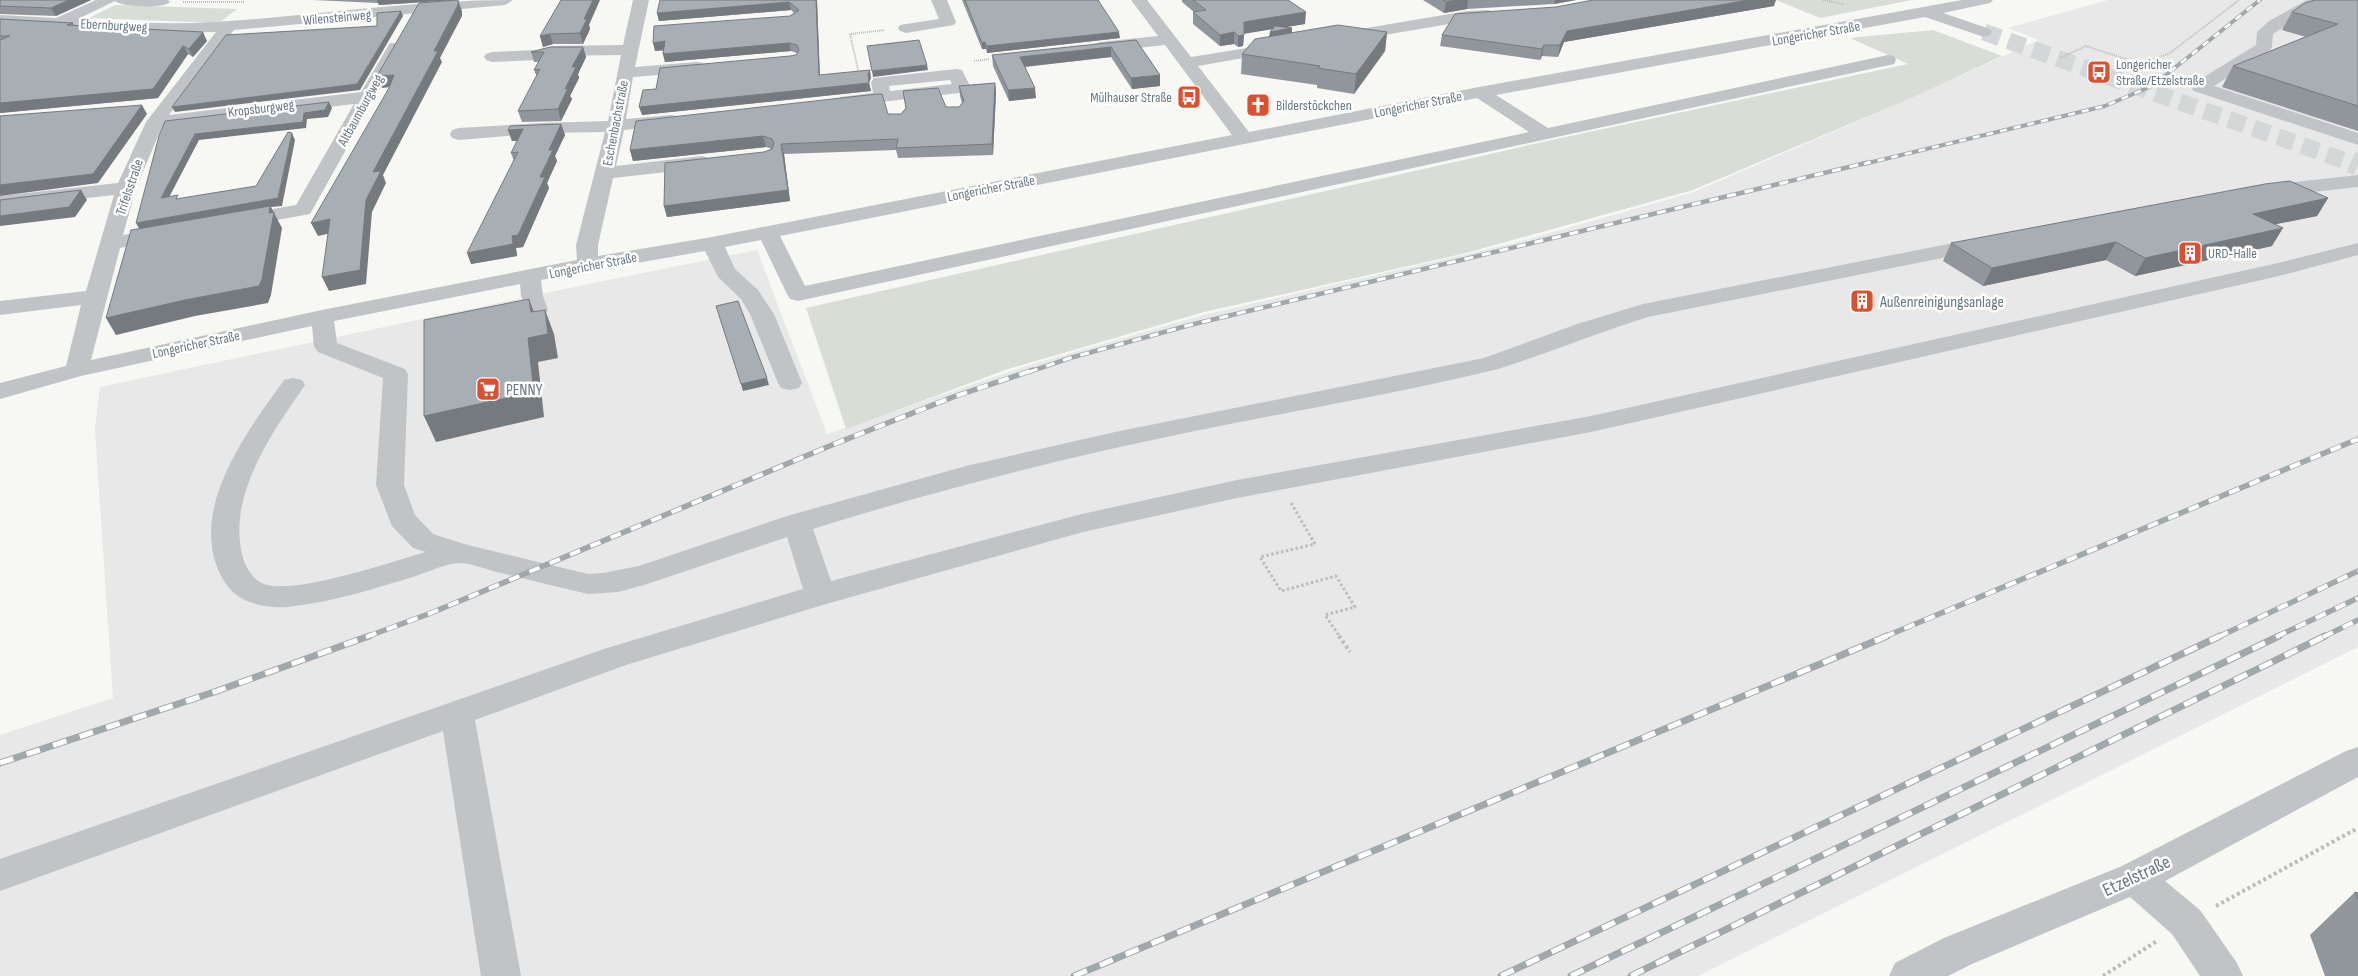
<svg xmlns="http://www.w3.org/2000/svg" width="2358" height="976" viewBox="0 0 2358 976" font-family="'Sofia Sans Condensed',sans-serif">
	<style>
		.built { fill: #e7e8e7 }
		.green { fill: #d8ddd5 }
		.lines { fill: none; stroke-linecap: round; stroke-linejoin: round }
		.minor-tunnel-far1 { stroke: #d3d7d8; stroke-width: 17; stroke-dasharray: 17 9; stroke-linecap: butt }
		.minor-tunnel { stroke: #d3d7d8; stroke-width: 22; stroke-dasharray: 22 11; stroke-linecap: butt }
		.path-far2 { stroke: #babdbf; stroke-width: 2; stroke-dasharray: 1 1; stroke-linecap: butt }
		.path-far1 { stroke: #babdbf; stroke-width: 3; stroke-dasharray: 2.5 2.5; stroke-linecap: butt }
		.path { stroke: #babdbf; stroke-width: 4; stroke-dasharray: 3 3; stroke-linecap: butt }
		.minor { fill: #c0c4c7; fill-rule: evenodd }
		.rail-far3-casing { stroke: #a1a8ac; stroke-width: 4 }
		.rail-far2-casing { stroke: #a1a8ac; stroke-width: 4.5 }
		.rail-far1-casing { stroke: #a1a8ac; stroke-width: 5.5 }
		.rail-casing { stroke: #a1a8ac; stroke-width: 7 }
		.rail-far3 { stroke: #fff; stroke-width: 2.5; stroke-dasharray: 7; stroke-linecap: butt }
		.rail-far2 { stroke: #fff; stroke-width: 3; stroke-dasharray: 9; stroke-linecap: butt }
		.rail-far1 { stroke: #fff; stroke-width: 4; stroke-dasharray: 11; stroke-linecap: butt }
		.rail { stroke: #fff; stroke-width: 5; stroke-dasharray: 14; stroke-linecap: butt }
		.wall { fill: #90969b }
		.shaded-wall { fill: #757a7e }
		.building { fill: #a7afb4; stroke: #757a7e }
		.labels { text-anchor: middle; stroke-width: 5; stroke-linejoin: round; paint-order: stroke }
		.far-street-label { font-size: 14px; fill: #677883; stroke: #fff }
		.far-poi-label { font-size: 14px; fill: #677883; stroke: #fff; text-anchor: start }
		.poi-label { font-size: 16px; fill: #677883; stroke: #fff; text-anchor: start }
		.near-street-label { font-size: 19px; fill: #677883; stroke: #fff }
	</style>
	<rect width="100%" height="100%" fill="#f7f7f4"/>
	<path class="built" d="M2108 0H2358V647L1698 976H0V735L113 698 95 430 100 387 598 282 757 250 827 434 1026 366 1199 316 1514 243 1694 192 1916 96 2039 40 2008 28Z"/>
	<path class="green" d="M1776 0H1912L1820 18Z
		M115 5 237 9 219 23 89 18Z
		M1933 30 2002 56 1916 96 1693 190 1466 253 1204 312 1008 369 846 429 806 308 1561 138 1908 64 1850 38Z"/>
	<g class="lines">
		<path class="minor-tunnel-far1" d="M1984 32 2354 164"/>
		<path class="minor-tunnel" d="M2351 162 2358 165"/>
		<path class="path-far2" d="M1823 0 1844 4
			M183 2H245
			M2060 58 2086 46 2141 64 2170 53 2239 0
			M974 61 990 59
			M859 74 850 34 885 30"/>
		<path class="path-far1" d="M1291 503 1315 544 1260 557 1281 591 1336 576 1355 607 1325 615 1340 637"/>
		<path class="path" d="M1339 636 1350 652
			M2216 906 2358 828
			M2103 976 2157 941"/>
		<path class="minor" d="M96 0H168L170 2C164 9 121 7 115 1L78 19C124 22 169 25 215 22 314 16 413 0 513 0L505 5 234 30 169 115 361 92 390 43H402L404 46 310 214 239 227 232 225 229 221 232 217 239 215 296 205 354 104 162 127 136 188 123 235 164 228 171 230 175 234 171 238 120 248 91 360 322 310 577 260 576 245 605 132 541 133 459 140 452 138 450 134 452 130 459 128 541 123 608 121 621 55 553 56 537 60 492 62 486 60 484 57 486 54 492 52 537 50 553 46 623 45 633 0H649L635 67 697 62 703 63 705 67 703 71 697 72 633 77 626 119 671 115 677 116 680 120 677 124 671 125 624 130 616 166 702 156 709 158 712 162 709 166 702 168 613 178 598 245V256L712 237 1232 135 1165 45 1100 52 1094 50 1092 47 1094 44 1100 42 1158 36 1131 0H1147L1191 57 1278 43 1284 45 1286 48 1284 51 1198 66 1249 132 1479 87 1962 0H1993L1990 3 1943 13 1990 29 1992 32 1990 35 1984 37 1925 17 1496 95 1548 128 1888 55 1894 56 1896 60 1894 64 798 301 790 299 787 294 761 240 725 247 735 269 758 290 774 314 802 383 799 388 790 390 781 388 778 383 750 314 741 299 718 277 705 251 541 280 543 296 548 310 545 315 537 317 529 315 521 296 520 284 334 321 337 343 405 369 408 374 404 485 415 515 433 534 464 544 588 574 603 573 639 566 787 516 966 466 1115 432 1484 358 1577 324 1643 304 1984 237 1992 238 1995 243 1992 248 1648 317C1597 333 1548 353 1498 369 1396 394 1292 411 1190 432 1063 458 937 490 813 529L831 581 1082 514 1237 480 1591 416 2278 263 2358 243V255L2279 276 1591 432 1237 498 1083 532 826 604 626 665 475 720 521 976H481L443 731 0 891V859L604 649 803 589 787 537 644 585 618 592 588 594C557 587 527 579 496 572 485 569 471 563 459 563 448 563 427 572 416 576 376 588 336 601 295 606 270 610 238 605 224 581 184 514 246 433 284 380L293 378 302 380 305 385C272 433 226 496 243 558 247 570 254 581 267 585 300 593 391 562 426 552L413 548 392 526 376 485 383 378 318 352 314 347 312 326 81 376 0 399V383L66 366 81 305 0 315V301L86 291 114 195 0 208V196L118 183 146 122 216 32 158 33 0 25V15L56 18ZM1477 98 1529 132 805 286 780 236Z
			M931 0H947L956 22 954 25 906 33 900 31 898 28 900 25 939 19Z
			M2307 0H2326L2273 34 2272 47 2270 50 2214 86 2358 133V145L2194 91 2191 87 2194 83 2256 45 2257 32 2269 21Z
			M1488 10 1493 12 1496 15 1493 18 1467 21 1343 42 1337 40 1335 37 1337 34 1343 32 1467 11Z
			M956 69 962 70 971 88 968 92 846 106 840 105 837 101 840 97 873 93 871 82 874 78ZM950 80 952 84 890 91 889 86Z
			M2358 175V187L2267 197 2260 195 2257 191 2260 187 2267 185Z
			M2358 747V777L2165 881 2200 910 2237 963 2243 976H2200L2172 934 2130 897 1972 964 1948 976H1889L1895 963 1944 938 2122 866 2346 751Z"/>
		<g class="rail-far3-casing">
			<path id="rail-far3" d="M1864 164 2105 106 2152 86 2260 0"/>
		</g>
		<g class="rail-far2-casing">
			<path id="rail-far2" d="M1029 372 1070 358 1190 325 1870 162"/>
		</g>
		<g class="rail-far1-casing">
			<path id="rail-far1" d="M366 637 431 613 832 445 953 397 1033 370
				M1884 637 2358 439
				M2218 637 2358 571
				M2276 637 2358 598
				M2323 637 2358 620"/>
		</g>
		<g class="rail-casing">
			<path id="rail" d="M0 763 217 691 369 636
				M1074 976 1887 636
				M1501 976 2220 636
				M1571 976 2279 636
				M1631 976 2325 636"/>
		</g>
		<use href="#rail-far3" class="rail-far3"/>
		<use href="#rail-far2" class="rail-far2"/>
		<use href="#rail-far1" class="rail-far1"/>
		<use href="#rail" class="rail"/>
	</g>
	<path class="wall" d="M0 0H91L56 16 0 14Z
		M313 0H455L379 5 378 3Z
		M817 0 820 75 871 78 869 82 871 91 642 115 656 89 796 55 797 53 791 51 665 62 663 54V50L655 51 790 16 794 13 791 10 659 21 657 13Z
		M962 0H1098L1120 38 987 53 986 49H982Z
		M1182 0H1288L1305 24 1284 27 1292 28V33L1387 32 1385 51 1354 94 1317 88V85L1241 74 1242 54 1269 37 1270 32 1272 29 1244 33 1243 46 1238 47 1234 44 1220 46 1193 24V12H1194L1182 2Z
		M1423 0H1576L1554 4 1467 9 1444 13Z
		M2358 0V131L2222 87 2233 66 2306 37 2282 30 2292 12Z
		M1774 6 1564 42 1558 57 1542 56 1540 60 1440 46 1442 35 1556 7Z
		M0 19 73 23 75 26 207 41 193 57 188 54 158 98 0 113Z
		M589 25 590 29 583 44H553L543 47 540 36Z
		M1136 40 1160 75V86L1132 89 1111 57 1025 67 1036 98 1009 101 993 66 992 55Z
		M583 47 586 57 578 74 579 78 570 96 572 99 561 121 522 122 518 111 537 77 534 70 539 62H534L531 52Z
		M995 83 996 93 993 155 898 158 896 150 784 154 790 201 667 217 664 206 764 152 772 149 766 147 633 161 630 150 888 114H901L906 109 903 91 946 107H959L962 103 960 96 959 86Z
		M561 124 565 135 555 156 557 161 547 183 549 188 523 247 516 248 517 256 471 264 514 161 511 153 517 141H512L508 130Z
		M2328 198 2317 216 2275 224 2272 246 2135 276 2106 260 1983 286 1943 261 1951 243Z
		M2355 892 2358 893V976H2325L2310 935Z"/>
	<path class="shaded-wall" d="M69 0H91L56 16 51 8Z
		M377 0H455L379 5Z
		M458 0 462 11V16L440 58 442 62 383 175 386 183 372 212 366 284 329 291 322 277 373 172 434 51Z
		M593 0H600L589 25 590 29 583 44 580 33 584 19Z
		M816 0H817L820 83 819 75Z
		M1458 0H1468L1467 9 1444 13 1446 2Z
		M1555 0H1576L1554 4Z
		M1749 0H1776L1774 6 1564 42 1558 57 1560 45 1567 31Z
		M789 2 791 10 659 21 657 13Z
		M401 11 403 16 360 90 175 112 172 107 357 84Z
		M1306 12 1305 24 1243 34 1244 22Z
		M1292 28 1291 38 1269 42 1270 32Z
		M203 32 207 41 193 57 189 49Z
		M1119 32 1120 38 987 53V46Z
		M1234 32V44L1220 46V35Z
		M1387 32 1385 51 1354 94 1356 74Z
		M550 34 553 44 543 47 540 36Z
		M1244 35 1243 46 1238 47V36Z
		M665 41 667 50 655 51 653 43Z
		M985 42 986 49H982V43Z
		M789 43 791 51 665 62 663 54Z
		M1544 45 1542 56 1540 60 1542 49Z
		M183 46 188 54 158 98 0 113V103Z
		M583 47 586 57 578 74 579 78 570 96 572 99 561 121 558 109 572 67Z
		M1111 47V57L1021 67 1020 57Z
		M927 65 928 70 873 77 872 71Z
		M870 70 871 78 869 82 868 74Z
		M394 75 399 86 382 88 377 76Z
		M1160 75V86L1132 89 1131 78Z
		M869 83 871 91 642 115 639 107Z
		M995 83 996 93 993 155 992 144Z
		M1035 88 1036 98 1009 101 1008 90Z
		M329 102 332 108 328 117 307 119 306 128 199 140 165 205 161 198 195 134 304 113Z
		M142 105 147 114 98 183 0 196V185Z
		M561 124 565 135 555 156 557 161 547 183 549 188 523 247 516 248 517 256 471 264 467 253 512 236 540 177 549 150Z
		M523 129 527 140 512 141 508 130Z
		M292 133 295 140 282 206 271 207 282 228 271 295 268 303 195 316 116 335 106 318 140 230 136 223 278 198Z
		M763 136 766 147 633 161 630 150Z
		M781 144 784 154 790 201 667 217 664 206 788 190Z
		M81 190 87 200 75 217 0 226V216Z
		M2328 198 2317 216 2242 231 2253 214Z
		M330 219 336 232 318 236 311 223Z
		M2283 228 2272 246 2135 276 2145 258Z
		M2116 242 2106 260 1983 286 1992 268Z
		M529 299 538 323 545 310 554 334 558 358 538 362 544 417 436 442 424 416 528 338 531 312Z
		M767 378 769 385 743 391 741 384Z"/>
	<path class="building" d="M0 0H69L51 8 0 6Z
		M458 0V5L434 51H438L373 172 381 171 366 200 360 270 322 277 330 219 311 223 389 88 394 75 377 76 419 3Z
		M561 0H593L584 19H587L580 33 550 34 540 36Z
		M660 0H816L819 75 870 70 868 74 869 83 639 107 643 90 656 89 660 68 790 56 796 55 799 50 797 45 789 43 663 54 665 41 653 43 654 26 790 16 799 10 789 2 657 13Z
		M965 0H1098L1119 32 987 46 985 42 982 43Z
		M1193 0H1288L1306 12 1244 22V35L1238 36 1234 32 1220 35 1193 12 1206 10Z
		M1443 0H1458L1446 2Z
		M1593 0H1749L1567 31 1560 45H1544L1542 49 1442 35 1455 14 1556 7Z
		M2315 0H2358V106L2233 66 2338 24 2292 12 2305 3Z
		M401 11 357 84 172 107 226 35 377 26V13Z
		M0 19 73 23 67 25 203 32 189 49 183 46 153 89 0 103V40L10 36H0Z
		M1338 25 1387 32 1356 74 1318 68 1320 66 1242 54 1255 39Z
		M1275 26 1292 28 1270 32Z
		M919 40 927 65 872 71 867 46Z
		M1136 40 1160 75 1131 78 1111 47 1020 57 1035 88 1008 90 992 55Z
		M550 47H583L572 67H576L565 89 568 88 558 109 518 111 540 69 534 70 544 52H531Z
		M995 83 992 144 896 148 898 139 781 144 788 190 664 206 665 163 764 152 772 149 774 143 772 139 763 136 630 150 636 121 877 94H882L888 114H901L906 108 903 91 938 88 946 107H959L964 101 959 86Z
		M329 102 325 110 304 113 303 122 195 134 161 198 178 195 176 199 256 186 288 132 292 133 278 198 136 223 159 136 165 121Z
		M142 105 93 174 0 185V116Z
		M561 124 549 150H553L540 177H545L518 235 512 236 513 244 467 253 518 152 511 153 523 129 508 130 510 126Z
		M2290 181 2328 198 2253 214 2283 228 2145 258 2116 242 1992 268 1951 243 2265 184Z
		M81 190 69 207 0 216V200Z
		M270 206 269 213 274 212 262 279 259 286 185 300 106 318 131 230Z
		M529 299 531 312 545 310 548 334 528 338 534 392 424 416V320Z
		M738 301 767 378 741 384 716 306Z
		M2355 892 2358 893V899Z"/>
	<defs>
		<g id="bus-square" transform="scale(1.25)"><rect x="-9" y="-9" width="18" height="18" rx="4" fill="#da5031" stroke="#fff"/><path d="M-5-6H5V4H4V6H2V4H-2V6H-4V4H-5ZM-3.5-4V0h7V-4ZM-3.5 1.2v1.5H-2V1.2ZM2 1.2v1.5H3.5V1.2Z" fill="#fff"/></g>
		<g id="church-square" transform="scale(1.25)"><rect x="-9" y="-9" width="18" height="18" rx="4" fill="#da5031" stroke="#fff"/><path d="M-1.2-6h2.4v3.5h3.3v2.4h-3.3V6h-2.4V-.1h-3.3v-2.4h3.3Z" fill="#fff"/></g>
		<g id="building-square" transform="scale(1.25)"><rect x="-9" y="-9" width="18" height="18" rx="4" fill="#da5031" stroke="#fff"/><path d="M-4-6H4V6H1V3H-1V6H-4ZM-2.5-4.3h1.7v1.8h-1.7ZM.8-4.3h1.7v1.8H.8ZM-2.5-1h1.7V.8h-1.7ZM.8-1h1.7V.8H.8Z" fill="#fff"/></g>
		<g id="supermarket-square" transform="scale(1.25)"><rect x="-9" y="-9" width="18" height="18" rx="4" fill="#da5031" stroke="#fff"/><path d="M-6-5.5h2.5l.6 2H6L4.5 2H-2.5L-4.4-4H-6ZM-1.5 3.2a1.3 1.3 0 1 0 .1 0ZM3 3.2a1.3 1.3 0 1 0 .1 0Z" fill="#fff"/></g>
	</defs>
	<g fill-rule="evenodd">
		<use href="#bus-square" x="2099" y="72"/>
		<use href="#bus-square" x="1189" y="97"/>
		<use href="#church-square" x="1258" y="105"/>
		<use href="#building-square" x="2190" y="253"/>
		<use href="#building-square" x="1862" y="301"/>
		<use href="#supermarket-square" x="488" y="389"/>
	</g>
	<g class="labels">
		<g class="far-street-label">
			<text transform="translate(337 17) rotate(-5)" y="5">Wilensteinweg</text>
			<text transform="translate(114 25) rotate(3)" y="5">Ebernburgweg</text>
			<text transform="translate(1816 33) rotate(-10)" y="5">Longericher Straße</text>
			<text transform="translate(1418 104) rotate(-11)" y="5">Longericher Straße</text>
			<text transform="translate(261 108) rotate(-7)" y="5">Kropsburgweg</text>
			<text transform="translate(360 110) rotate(-61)" y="5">Altbaumburgweg</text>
			<text transform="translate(615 123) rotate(-79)" y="5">Eschenbachstraße</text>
			<text transform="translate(129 187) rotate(-71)" y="5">Trifelsstraße</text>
			<text transform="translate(991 188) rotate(-11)" y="5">Longericher Straße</text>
			<text transform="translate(593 265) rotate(-11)" y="5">Longericher Straße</text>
			<text transform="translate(196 344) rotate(-12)" y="5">Longericher Straße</text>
		</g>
		<g class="far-poi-label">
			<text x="2116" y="69">Longericher<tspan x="2116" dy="16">Straße/Etzelstraße</tspan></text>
			<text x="1172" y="102" text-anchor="end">Mülhauser Straße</text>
			<text x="1276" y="110">Bilderstöckchen</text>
			<text x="2208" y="258">URD-Halle</text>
		</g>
		<g class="poi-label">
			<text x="1880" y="307">Außenreinigungsanlage</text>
			<text x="506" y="395">PENNY</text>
		</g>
		<g class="near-street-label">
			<text transform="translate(2136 875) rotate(-25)" y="7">Etzelstraße</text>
		</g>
	</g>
</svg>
